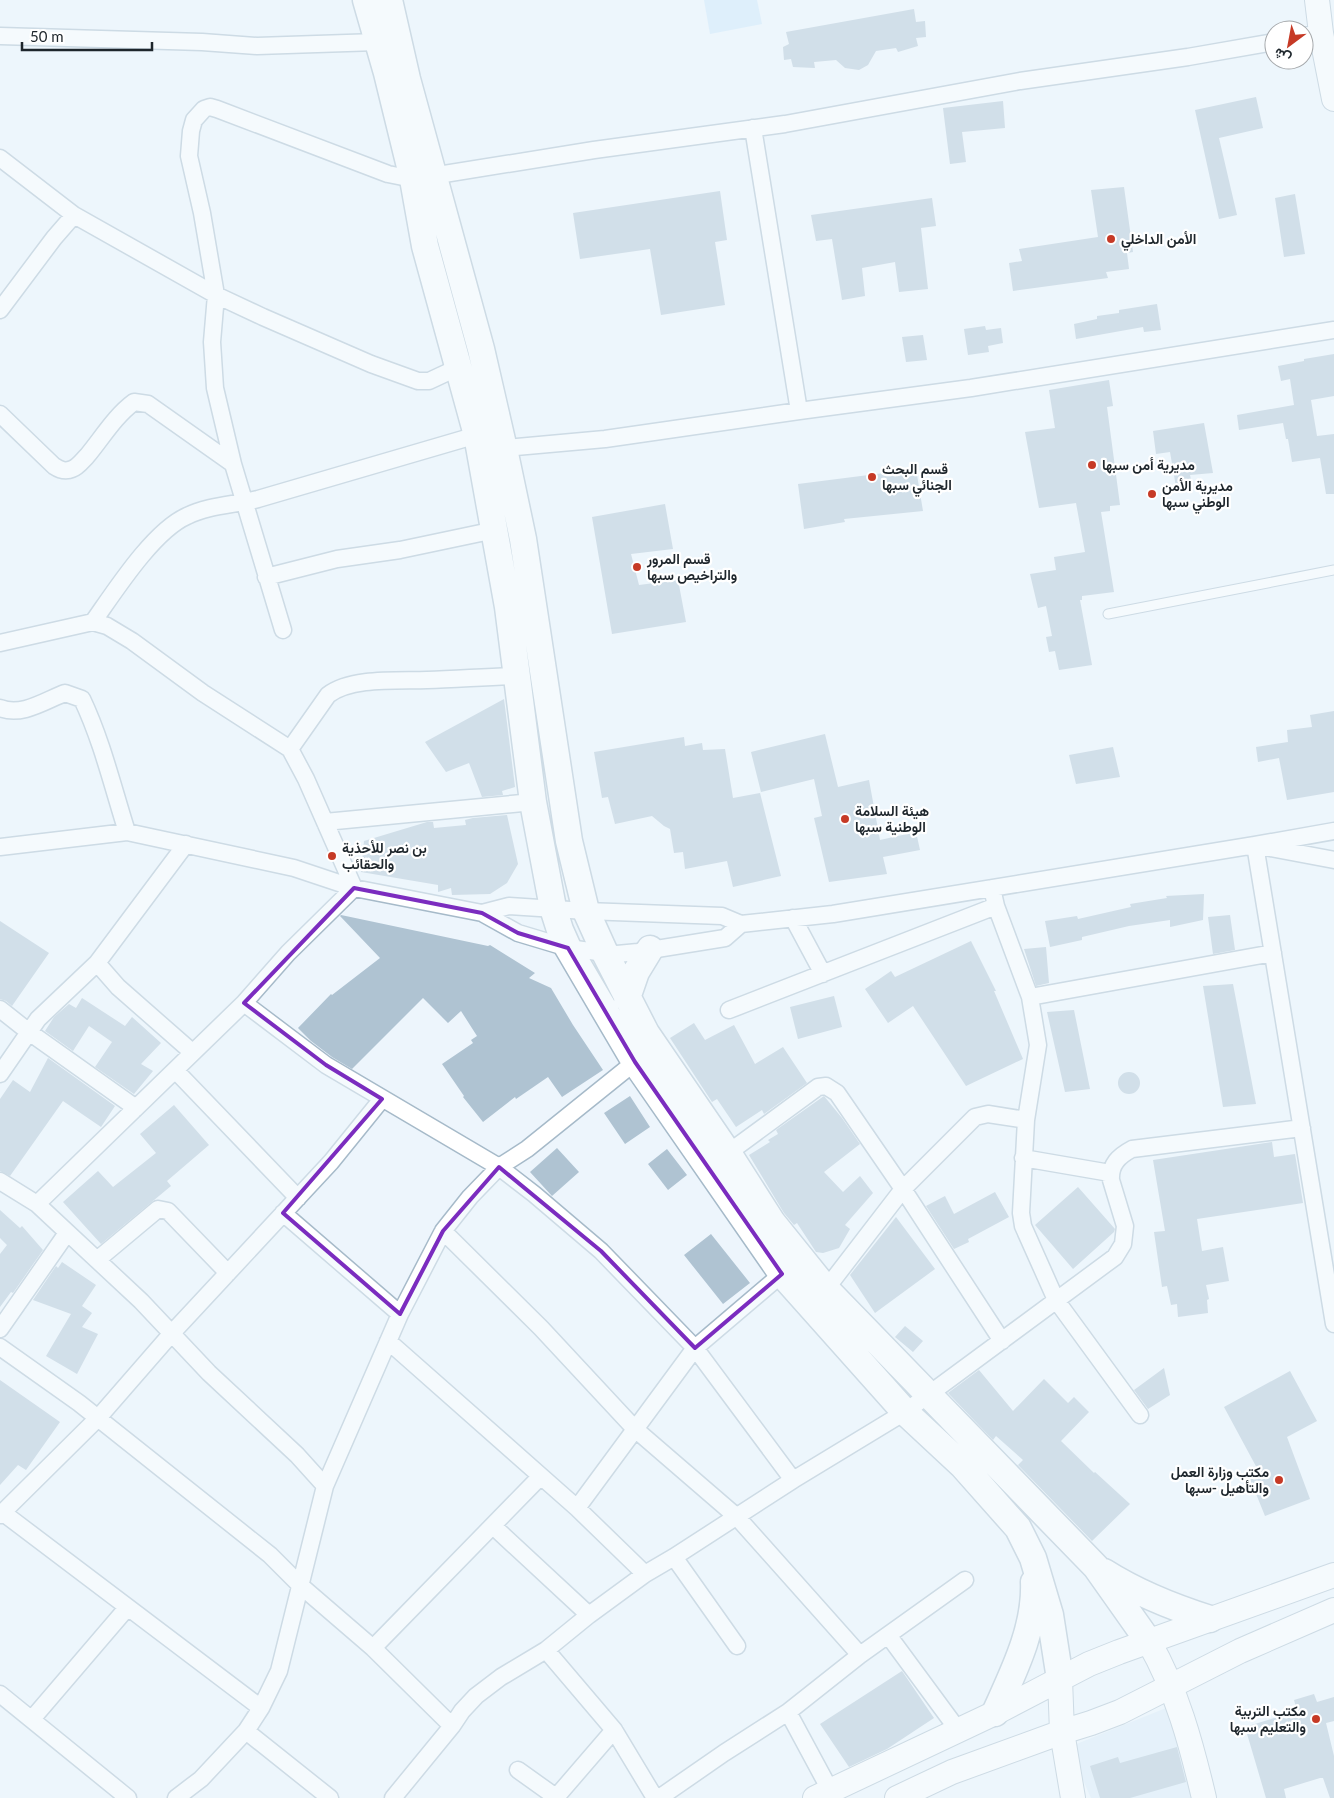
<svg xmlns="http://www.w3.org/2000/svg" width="1334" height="1798" viewBox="0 0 1334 1798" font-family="Lato,Vazirmatn,sans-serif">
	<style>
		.built { fill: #dbecf8 }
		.green { fill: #cce7fb }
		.building { fill: #afc3d2 }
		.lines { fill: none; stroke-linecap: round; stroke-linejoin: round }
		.lane-casing { stroke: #a6bac9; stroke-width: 11 }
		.street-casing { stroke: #a6bac9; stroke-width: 19 }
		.secondary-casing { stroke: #a6bac9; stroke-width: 26 }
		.primary-casing { stroke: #a6bac9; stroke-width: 29 }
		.lane { stroke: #fff; stroke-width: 9 }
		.street { stroke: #fff; stroke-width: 16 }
		.secondary { stroke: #fff; stroke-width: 24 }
		.primary { stroke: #fff; stroke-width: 26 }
		.marked { fill: none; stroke: #7b2cbf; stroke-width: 4; stroke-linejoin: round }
		.poi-dot { fill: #c63a26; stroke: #fff; stroke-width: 2 }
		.labels { text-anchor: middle; stroke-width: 4.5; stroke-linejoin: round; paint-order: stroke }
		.poi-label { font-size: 14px; font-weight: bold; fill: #1e262c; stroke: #fff; text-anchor: start }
	</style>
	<rect width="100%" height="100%" fill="#edf5fc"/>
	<path class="built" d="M1171 1706 1193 1798H1091L1076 1764 1074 1745Z"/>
	<path class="green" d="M704 0H757L762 24 710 34Z"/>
	<path class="building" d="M914 9 916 22 925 21 926 37 916 38 918 46 898 52 896 48 876 51 868 65 859 70 845 68 836 60 814 62 815 68 793 67 791 59 784 60 783 47 789 44 786 32Z
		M1256 97 1263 128 1219 138 1237 215 1219 219 1195 110Z
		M1003 101 1005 128 962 132 966 162 950 164 943 108Z
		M1124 187 1133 252 1127 253 1129 269 1106 272 1108 278 1013 291 1009 263 1022 261 1019 249 1098 237 1091 190Z
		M720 191 727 240 715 242 725 305 661 315 650 249 580 259 573 213Z
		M1295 194 1305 254 1284 257 1275 198Z
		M932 198 936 226 921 228 928 289 899 292 895 262 862 268 865 296 842 300 832 239 816 241 811 215Z
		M1157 304 1161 330 1144 332 1143 327 1076 339 1074 324 1097 319V316L1119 313V310Z
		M985 326 986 330 1001 328 1003 343 988 346 989 352 968 355 964 329Z
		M923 335 927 360 906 362 902 337Z
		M1334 354V396L1311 400 1317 436 1334 434V494H1326L1320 458 1292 462 1288 439H1286L1283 423 1239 430 1237 415 1294 405 1290 379 1281 381 1278 366 1304 361V359Z
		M1109 380 1113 406 1107 407 1120 505 1110 506V511L1101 512 1114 592 1082 596V600H1080L1092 665 1059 670 1055 651 1049 652 1046 637 1052 636 1046 606 1038 608 1030 574 1056 570 1054 557 1085 552 1076 503 1039 508 1025 432 1055 428 1049 390Z
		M1204 423 1213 473 1190 475 1192 485 1176 487 1170 452 1156 454 1153 431Z
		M916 469 923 511 844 519 845 522 804 529 798 484Z
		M665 504 673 549 631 554 639 585 678 580 686 622 612 634 592 517Z
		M504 699 515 787 502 791 503 795 482 797 469 763 446 772 425 742Z
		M1334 711V792L1287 800 1279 758 1258 762 1256 747 1288 742 1287 730 1312 727 1310 715Z
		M825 734 838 787 869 780 880 840 916 832 920 850 883 857 887 874 829 882 814 818 822 816 814 779 761 792 751 752Z
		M684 737 685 746 702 743 703 750 725 749 733 798 760 793 781 876 733 887 727 861 685 869 683 852 674 853 670 829 664 826 652 816 615 824 608 797 602 798 594 752Z
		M1113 747 1120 777 1076 784 1069 755Z
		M507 815 518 864 507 883 490 894 452 895 451 888 438 892V885L361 872 364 841 427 822H433L434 828 466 825 465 820 473 818Z
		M1204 894 1203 920 1170 927V920L1129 926 1082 937V940L1050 947 1045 921 1077 916 1078 919 1131 907 1130 904 1167 898 1166 896Z
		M341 915 488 946 490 945 535 973 529 978 551 988 573 1025 603 1070 562 1097 548 1077 516 1099 515 1097 483 1122 463 1097 464 1096 442 1064 473 1043 471 1040 477 1036 461 1011 448 1023 423 998 352 1069 332 1057 311 1041 298 1028 331 994 332 995 380 958 340 916Z
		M1230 915 1235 950 1213 954 1208 917Z
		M0 921 49 953 12 1006 6 1001 0 999Z
		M971 941 996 991H994L1023 1059 966 1086 913 1006 888 1023 865 989 891 971 895 977Z
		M1046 947 1049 983 1036 986 1024 949Z
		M1233 984 1256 1104 1223 1107 1203 986Z
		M834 996 842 1027 798 1039 790 1007Z
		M82 998 125 1026 132 1017 161 1043 141 1064 153 1071 134 1094 95 1067 112 1042 89 1026 73 1051 45 1031 54 1017 69 1004 76 1008Z
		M1074 1010 1090 1089 1065 1092 1047 1012Z
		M694 1023 705 1040 734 1025 755 1064 783 1047 807 1083 764 1114 762 1110 736 1127 717 1099 712 1102 670 1038Z
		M48 1058 115 1106 101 1127 63 1101 10 1176 0 1171V1099L13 1080 30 1092Z
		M1118 1083a11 11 0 1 1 22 0a11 11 0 1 1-22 0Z
		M630 1096 650 1127 625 1144 604 1113Z
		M824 1096 842 1118 860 1144 824 1172 843 1192 860 1176 873 1193 845 1225 850 1229 839 1248 823 1253 816 1252 797 1223 794 1225 784 1213 749 1155 770 1142 768 1140 778 1134 776 1130Z
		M174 1105 209 1145 167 1181 171 1186 101 1244 63 1202 98 1171 113 1187 156 1153 140 1134Z
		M1272 1142 1274 1157 1295 1154 1303 1203 1197 1219 1202 1251 1223 1247 1229 1281 1206 1285 1209 1299 1207 1300 1208 1313 1178 1317 1177 1304 1171 1305 1167 1286 1162 1287 1154 1232 1165 1231 1153 1160Z
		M557 1148 579 1172 552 1196 530 1172Z
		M667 1149 687 1175 668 1190 648 1164Z
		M1078 1187 1115 1229 1114 1232 1073 1269 1035 1225Z
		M995 1192 1009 1217 968 1239 969 1242 954 1249 926 1206 945 1196 954 1214Z
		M0 1210 20 1228 22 1226 43 1250 13 1293 11 1292 0 1307V1254L7 1245 0 1238Z
		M896 1217 935 1269 875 1313 850 1275Z
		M711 1234 750 1283 723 1304 684 1255Z
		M62 1262 96 1285 82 1306 92 1313 82 1327 98 1334 77 1374 46 1356 71 1314 33 1300 56 1266 58 1268Z
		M905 1326 923 1341 913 1352 895 1337Z
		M1164 1368 1170 1395 1148 1409 1134 1390Z
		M979 1370 1013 1411 1044 1379 1068 1403 1074 1397 1089 1412 1061 1441 1094 1473 1095 1472 1130 1504 1092 1541 1018 1465 1023 1460 996 1436 993 1440 948 1393Z
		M1290 1371 1317 1421 1287 1437 1310 1499 1265 1516 1248 1474 1258 1470 1224 1407Z
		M0 1380 60 1422 26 1470 18 1465 0 1485Z
		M902 1671 934 1718 887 1749 849 1767 820 1724Z
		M1314 1694 1317 1702 1334 1697V1721L1326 1723 1334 1756V1798H1330L1323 1778H1320L1284 1789 1286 1798H1266L1245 1727 1297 1711 1294 1700Z
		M1177 1747 1186 1782 1130 1798H1100L1090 1766 1118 1757 1120 1763Z"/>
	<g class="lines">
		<g class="lane-casing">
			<path id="lane" d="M1108 614 1334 570"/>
		</g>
		<g class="street-casing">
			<path id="street" d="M0 36 202 42 257 46 377 42
				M1304 36 1321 33
				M753 128 799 411
				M0 158 74 215 216 295 263 317 371 364 418 381H429L459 367
				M0 310 54 238 74 215
				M0 414 54 466C60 470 65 472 72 469 78 467 82 461 87 456 102 438 115 416 134 402L148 404 233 464
				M495 449 605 439 799 411 971 388 1334 330
				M266 577 337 559 400 550 495 530
				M93 622C115 591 153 531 187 516 209 505 235 505 258 499L477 435
				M283 630 233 464 215 388 212 342 216 295 202 213 189 156 191 131 194 120 204 109 210 107 217 109 388 174 413 179 594 150 785 124 1020 81 1188 57 1274 42
				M0 643 93 622 107 626 132 641 203 693 290 749 306 779 354 888 288 953 244 1003 37 1204
				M0 708C22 717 46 700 65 693L82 699C102 741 113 788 127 832
				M290 749 328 695C351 677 398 681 427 680 456 679 486 677 516 676
				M325 822 533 802
				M186 844 97 963 118 987 192 1052
				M1255 845 1334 1324
				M0 847 127 832 294 868 354 888 482 913 518 933 568 948 605 953 617 954 638 952 725 938 741 924
				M1265 847 1334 860
				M992 888 996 906 1030 997 1038 1045 1026 1120 1021 1213 1023 1226 1056 1300 1140 1415
				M482 913 509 906 586 911 722 916 741 924 833 914 1255 845 1334 831
				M793 918 823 974
				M1030 997 1273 953
				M244 1003 326 1065 499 1167 534 1194 601 1251 695 1348 793 1480
				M0 1009 29 1032 136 1108
				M729 1010 996 906
				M175 1070 298 1198
				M0 1074 38 1019 97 963
				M728 1153 818 1087 826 1086 837 1093 903 1189 1002 1341
				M1023 1158 1110 1173
				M0 1181 37 1204 141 1301 209 1373 297 1455 325 1486
				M283 1213 400 1314
				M443 1231 541 1328 635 1429 737 1517 860 1655
				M97 1260 158 1209 168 1211 228 1273
				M826 1289 903 1189 975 1117 988 1114 1026 1120
				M0 1329 67 1233
				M388 1341 577 1508 645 1574
				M0 1347 79 1403 270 1555 301 1586 373 1648 452 1726
				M577 1508 695 1348 782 1274
				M2 1512 261 1708
				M0 1515 98 1418 172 1333 331 1162 382 1099
				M493 1526 589 1615
				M674 1557 737 1646
				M888 1635 958 1730
				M373 1648 540 1477
				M546 1650 614 1730 655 1798
				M0 1694 128 1798
				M788 1712 830 1790
				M32 1719 127 1608
				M246 1731 330 1798
				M518 1770 553 1795H558L614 1730
				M176 1798 201 1779 246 1731 261 1708 279 1671 325 1486 400 1314 443 1231 470 1197 499 1167 527 1149 635 1062
				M393 1798 452 1726 462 1711 476 1696 501 1677 546 1650 589 1615 645 1574 674 1557 793 1480 905 1412 1115 1257 1123 1244 1125 1226 1111 1180C1110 1164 1119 1156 1132 1149L1302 1128
				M659 1798 724 1753 788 1712 860 1655 965 1580"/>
		</g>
		<g class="secondary-casing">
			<path id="secondary" d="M1317 0 1321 33 1334 99
				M1149 1642C1177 1691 1191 1743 1204 1798
				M1060 1679 1062 1732 1073 1798
				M815 1798 995 1713 1089 1664 1119 1652 1334 1575
				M897 1798 952 1772 1062 1732 1091 1723 1120 1712 1240 1651 1334 1610"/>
		</g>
		<g class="primary-casing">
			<path id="primary" d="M366 0 387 73 413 179 425 246 477 435 508 607 533 802 553 908 560 930 568 948 635 1062 782 1274 905 1412 963 1466 1018 1528 1033 1558 1050 1615 1060 1679
				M389 0 407 79 481 349 504 449 523 539 569 841 586 911 605 953 646 1033 728 1153 772 1222 826 1289 1096 1567 1149 1642
				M627 998 636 972 650 949
				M1104 1572C1137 1593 1172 1607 1210 1619
				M995 1713C1013 1673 1036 1628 1034 1582"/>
		</g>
		<use href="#lane" class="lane"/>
		<use href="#street" class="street"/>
		<use href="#secondary" class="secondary"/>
		<use href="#primary" class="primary"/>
	</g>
	<path d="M0 0H1334V1798H0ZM354 888 482 913 518 933 568 948 635 1062 782 1274 695 1348 601 1251 499 1167 443 1231 400 1314 283 1213 382 1099 326 1065 244 1003Z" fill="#edf5fc" fill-opacity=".55" fill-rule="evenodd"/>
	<path class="marked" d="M354 888 482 913 518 933 568 948 635 1062 782 1274 695 1348 601 1251 499 1167 443 1231 400 1314 283 1213 382 1099 326 1065 244 1003Z"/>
	<g class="poi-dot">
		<circle cx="1111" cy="239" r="5"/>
		<circle cx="1092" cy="465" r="5"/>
		<circle cx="872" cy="477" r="5"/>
		<circle cx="1152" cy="494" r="5"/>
		<circle cx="637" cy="567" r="5"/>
		<circle cx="845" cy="819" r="5"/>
		<circle cx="332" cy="856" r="5"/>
		<circle cx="1279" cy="1480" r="5"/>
		<circle cx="1316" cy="1719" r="5"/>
	</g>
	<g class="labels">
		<g class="poi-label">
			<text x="1121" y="244">الأمن الداخلي</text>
			<text x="1102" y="470">مديرية أمن سبها</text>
			<text x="882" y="474">قسم البحث<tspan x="882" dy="16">الجنائي سبها</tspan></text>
			<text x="1162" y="491">مديرية الأمن<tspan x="1162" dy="16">الوطني سبها</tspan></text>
			<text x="647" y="564">قسم المرور<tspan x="647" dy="16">والتراخيص سبها</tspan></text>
			<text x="855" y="816">هيئة السلامة<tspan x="855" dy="16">الوطنية سبها</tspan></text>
			<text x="342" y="853">بن نصر للأحذية<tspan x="342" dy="16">والحقائب</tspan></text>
			<text x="1269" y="1477" text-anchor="end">مكتب وزارة العمل<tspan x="1269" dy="16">والتأهيل -سبها</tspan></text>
			<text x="1306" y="1716" text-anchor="end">مكتب التربية<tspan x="1306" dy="16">والتعليم سبها</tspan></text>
		</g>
	</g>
	<g transform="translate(1289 45) rotate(212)"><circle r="24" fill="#ffffff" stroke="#a5a8ab"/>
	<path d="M0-4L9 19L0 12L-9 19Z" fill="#c63a26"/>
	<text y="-8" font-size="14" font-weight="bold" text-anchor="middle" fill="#1e262c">ش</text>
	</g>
	<path d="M22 42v8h130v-8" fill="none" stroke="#1e262c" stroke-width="2.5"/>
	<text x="30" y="42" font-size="15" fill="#1e262c" stroke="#ffffff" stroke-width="4" paint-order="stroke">50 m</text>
</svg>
